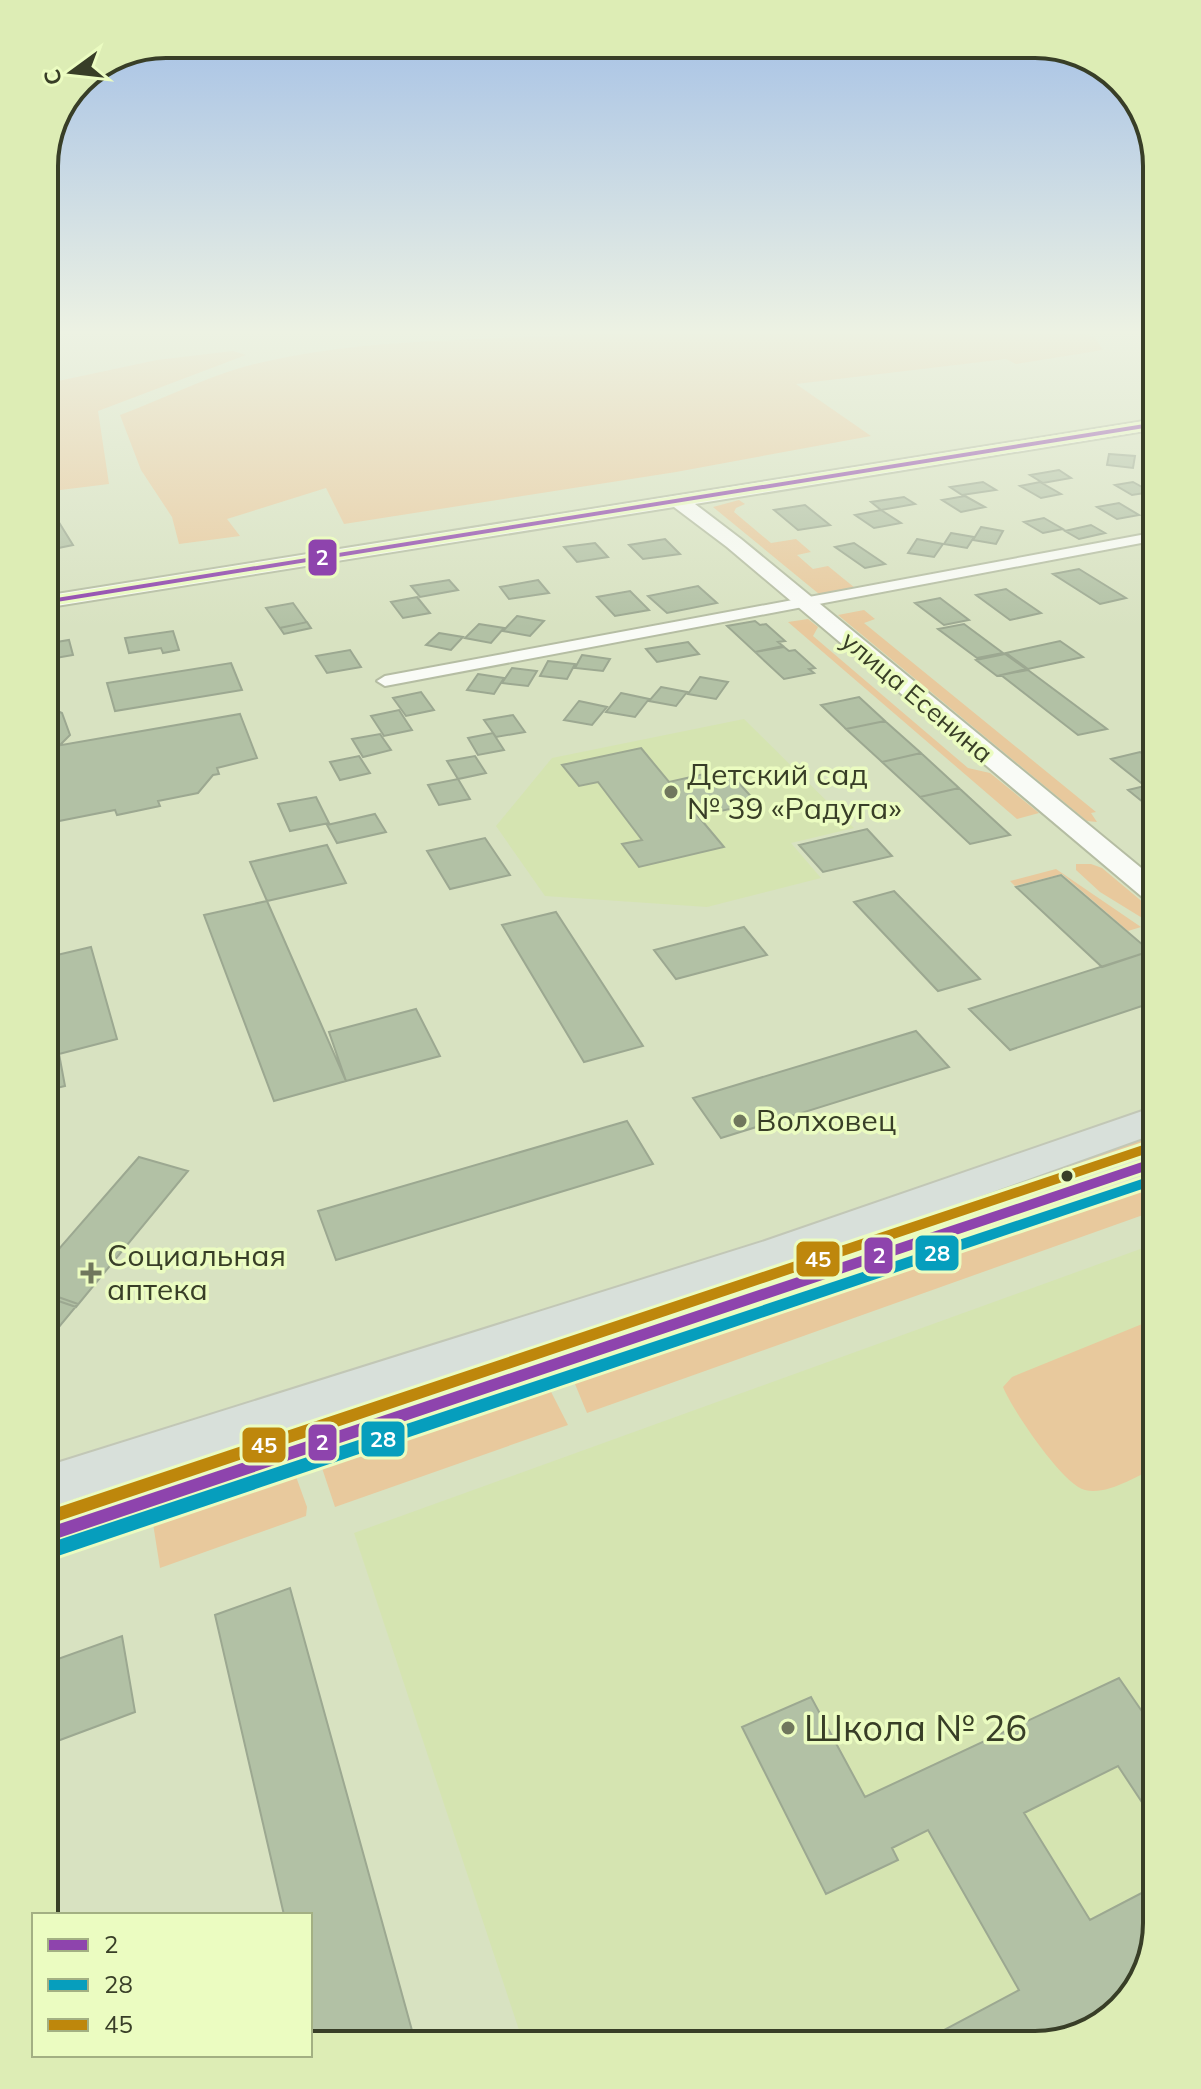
<svg xmlns="http://www.w3.org/2000/svg" width="1201" height="2089" viewBox="0 0 1201 2089" font-family="Mulish,sans-serif">
	<style>
		.built { fill: #d5e4b1 }
		.green { fill: #e8c99d }
		.building { fill: #b2c1a5; stroke: #9ca891; stroke-width: 2 }
		.lines { fill: none; stroke-linecap: round; stroke-linejoin: round }
		.street-casing { stroke: #b5bda3; stroke-width: 4 }
		.secondary-casing { stroke: #b5bda3; stroke-width: 4 }
		.primary-casing { stroke: #c2c7b6; stroke-width: 4 }
		.street { fill: #f9fbf6; fill-rule: evenodd }
		.secondary { fill: #f9fbf6; fill-rule: evenodd }
		.primary { fill: #d8e0da; fill-rule: evenodd }
		.bus-1-casing { stroke: #ebfcc1; stroke-width: 6 }
		.bus-2-casing { stroke: #ebfcc1; stroke-width: 6 }
		.bus-3-casing { stroke: #ebfcc1; stroke-width: 6 }
		.bus-1 { fill: #8e44ad; fill-rule: evenodd }
		.bus-2 { fill: #069ebd; fill-rule: evenodd }
		.bus-3 { fill: #be870c; fill-rule: evenodd }
		.poi-dot { fill: #70775d; stroke: #ebfcc1; stroke-width: 3 }
		.bus-dot { fill: #383e27; stroke: #ebfcc1; stroke-width: 3 }
		.labels { text-anchor: middle; stroke-width: 7; stroke-linejoin: round; paint-order: stroke }
		.far-street-label { font-size: 26px; fill: #383e27; stroke: #ebfcc1 }
		.poi-label { font-size: 30px; fill: #383e27; stroke: #ebfcc1; text-anchor: start }
		.near-poi-label { font-size: 36px; fill: #383e27; stroke: #ebfcc1; text-anchor: start }
		.rim { fill: none; stroke: #383e27; stroke-width: 4 }
		.line-badge { stroke: #ebfcc1; stroke-width: 3 }
		.badge-label { font-size: 22px; text-anchor: middle; font-weight: bold; fill: #fff }
	</style>
	<rect width="100%" height="100%" fill="#d8e2c1"/>
	<path class="built" d="M744 719 854 828 791 843 821 878 707 907 545 896 496 826 552 758Z
		M1157 1243V1923L1088 2033 1034 2045H524L354 1533Z"/>
	<path class="green" d="M593 334H1084L1095 338 1103 350 1016 364 1006 359 796 384 871 436 676 472 344 524 326 488 227 519 240 536 179 544 172 517 141 470 120 415C160 400 200 380 240 368 353 337 477 341 593 334Z
		M233 351 246 355 98 411 109 484 44 492V384L157 360Z
		M739 500 745 504 736 508 734 512 771 543 796 539 811 552 797 555 813 569 828 566 855 588 819 594 713 507Z
		M864 610 875 619 864 623 1096 812 1091 813 1097 822 1087 821 838 615Z
		M808 619 818 627 813 636 968 768 990 773 1039 813 1017 819 788 622Z
		M1076 864H1091L1102 868 1157 914V923L1152 924 1100 892 1076 870Z
		M1056 869 1141 927 1128 931 1062 874 1015 886 1010 881Z
		M1157 1132V1140L404 1394 400 1386Z
		M1157 1182V1210L587 1413 570 1372 971 1240 1081 1209Z
		M1157 1318V1467C1138 1475 1107 1496 1085 1490 1062 1484 1012 1409 1003 1387L1012 1377Z
		M546 1382 568 1425 335 1507 319 1459Z
		M346 1405 350 1416 44 1519V1506Z
		M294 1471 307 1507 306 1516 160 1568 152 1517Z"/>
	<path class="building" d="M1109 454 1135 456 1133 468 1107 465Z
		M1059 470 1071 478 1043 483 1030 475Z
		M983 482 996 490 962 495 950 487Z
		M1040 482 1061 494 1041 498 1020 486Z
		M1133 482 1151 492 1132 495 1115 485Z
		M965 496 985 507 961 512 942 500Z
		M904 497 915 504 881 510 871 502Z
		M44 503H47L73 545 44 551Z
		M1119 503 1139 515 1117 519 1097 507Z
		M805 505 830 525 798 530 774 510Z
		M881 510 901 523 874 528 855 515Z
		M1044 518 1063 529 1043 533 1024 522Z
		M1091 525 1105 533 1079 539 1065 531Z
		M981 527 1003 531 996 544 973 540Z
		M951 533 974 537 967 548 944 544Z
		M665 539 680 554 643 559 629 545Z
		M917 539 943 544 934 557 908 553Z
		M595 543 608 557 577 562 564 547Z
		M854 543 885 564 865 568 835 547Z
		M1079 569 1126 598 1100 604 1053 574Z
		M449 580 458 590 420 597 411 586Z
		M538 580 549 593 509 599 500 587Z
		M698 586 717 603 667 613 648 596Z
		M1006 589 1041 613 1010 620 976 595Z
		M630 591 649 610 615 616 597 597Z
		M417 597 430 613 403 618 391 602Z
		M940 598 969 620 944 625 915 603Z
		M293 603 311 628 284 634 266 608Z
		M517 616 544 621 530 636 503 631Z
		M755 621 760 625 766 624 785 641 778 642 783 646 755 652 727 626Z
		M307 622 311 628 284 634 280 628Z
		M479 624 504 628 491 643 465 638Z
		M964 624 1003 653 977 658 938 629Z
		M173 631 179 650 163 653 161 648 129 653 125 638Z
		M439 633 463 637 451 650 426 645Z
		M69 640 73 655 44 660V644Z
		M1060 641 1083 657 1028 669 1006 653Z
		M688 642 699 654 657 662 646 649Z
		M784 647 789 651 795 650 815 668 809 669 814 673 784 679 755 652Z
		M350 650 361 667 327 673 316 656Z
		M1005 654 1026 669 997 676 976 660Z
		M582 655 610 659 603 671 575 668Z
		M548 661 575 664 567 679 540 676Z
		M231 663 242 690 115 711 107 683Z
		M512 668 537 671 528 686 502 683Z
		M1028 670 1107 729 1078 735 1001 675Z
		M478 674 504 678 494 694 467 690Z
		M700 677 728 682 716 699 688 694Z
		M661 687 687 692 676 706 649 701Z
		M421 692 434 710 406 716 393 698Z
		M621 693 649 699 635 717 606 712Z
		M859 697 885 721 846 729 821 705Z
		M579 701 607 707 592 725 564 720Z
		M49 707 62 713 70 735 60 745 44 748V708Z
		M399 710 412 730 384 736 371 716Z
		M240 714 257 758 217 768 219 774 213 775 198 793 158 801 160 806 117 815 115 810 44 824V748Z
		M513 715 525 732 496 737 484 720Z
		M885 721 921 753 882 762 846 729Z
		M493 733 504 750 478 755 468 738Z
		M380 734 391 750 363 757 352 739Z
		M641 748 669 782 726 769 757 803 698 816 724 847 639 867 622 844 642 840 598 782 579 786 562 765Z
		M1140 752 1157 765V788L1150 790 1111 759Z
		M921 753 959 788 920 797 882 762Z
		M359 756 370 773 340 780 330 762Z
		M475 756 486 773 458 779 447 761Z
		M458 779 470 799 439 805 428 785Z
		M1157 783V805L1149 807 1128 790Z
		M959 788 1010 835 970 844 920 797Z
		M316 797 329 823 290 831 278 804Z
		M375 814 386 832 337 843 327 825Z
		M867 829 892 856 823 872 799 845Z
		M485 838 510 875 450 889 427 851Z
		M327 845 346 883 267 901 250 862Z
		M1061 875 1150 951 1102 967 1016 887Z
		M894 891 980 979 938 991 854 902Z
		M267 901 346 1081 274 1101 204 915Z
		M556 912 643 1046 584 1062 502 925Z
		M744 927 767 955 676 979 654 950Z
		M91 947 117 1039 59 1054 44 990V958Z
		M1150 951 1157 957V1001L1010 1050 969 1009Z
		M416 1009 440 1056 346 1081 329 1032Z
		M916 1031 949 1067 721 1138 693 1098Z
		M59 1054 65 1086 44 1091V1057Z
		M627 1121 653 1164 336 1260 318 1211Z
		M139 1157 188 1171 76 1307 44 1296V1266Z
		M44 1292 78 1304 44 1345Z
		M290 1588 416 2045H314L310 2026V1915H284L215 1615Z
		M122 1636 135 1712 44 1746V1664Z
		M1119 1678 1157 1733V1825L1118 1766 1024 1813 1090 1920 1157 1885V1923L1137 1990 1088 2033 1034 2045H916L1019 1990 928 1830 892 1848 898 1860 826 1894 742 1727 811 1697 865 1797Z"/>
	<g class="lines">
		<g class="street-casing">
			<path id="street" d="M1157 532V540L385 686 377 681 385 676Z"/>
		</g>
		<g class="secondary-casing">
			<path id="secondary" d="M1157 419V429L695 504 741 539 1157 881V904L1147 901 727 547 674 507 44 608V596Z"/>
		</g>
		<g class="primary-casing">
			<path id="primary" d="M1157 1106V1133L794 1263 44 1509V1467L765 1241Z
				M1157 1148V1177L44 1558V1514Z"/>
		</g>
		<use href="#street" class="street"/>
		<use href="#secondary" class="secondary"/>
		<use href="#primary" class="primary"/>
		<g class="bus-1-casing">
			<path id="bus-1" d="M1157 422V426L44 604V600Z
				M1157 1157V1167L44 1543V1529Z"/>
		</g>
		<g class="bus-2-casing">
			<path id="bus-2" d="M1157 1174V1184L49 1559 44 1557V1545L49 1543Z"/>
		</g>
		<g class="bus-3-casing">
			<path id="bus-3" d="M1152 1142 1157 1144V1150L44 1526V1512Z"/>
		</g>
		<use href="#bus-1" class="bus-1"/>
		<use href="#bus-2" class="bus-2"/>
		<use href="#bus-3" class="bus-3"/>
	</g>
	<linearGradient id="sky" x2="0" y2="1"><stop stop-color="#a1bee6"/><stop offset="0.53" stop-color="#edf2e3"/><stop offset="1" stop-color="#edf2e3" stop-opacity="0"/></linearGradient>
	<rect width="1201" height="627" fill="url(#sky)"/>
	<g class="poi-dot">
		<circle cx="671" cy="792" r="8"/>
		<circle cx="740" cy="1121" r="8"/>
		<path d="M87 1261h8v8h8v8h-8v8h-8v-8h-8v-8h8z"/>
		<circle cx="788" cy="1728" r="8"/>
	</g>
	<circle class="bus-dot" cx="1067" cy="1176" r="7"/>
	<g class="labels">
		<g class="far-street-label">
			<text transform="translate(917 697) rotate(40)" y="9">улица Есенина</text>
		</g>
		<g class="poi-label">
			<text x="687" y="785">Детский сад<tspan x="687" dy="34">№ 39 «Радуга»</tspan></text>
			<text x="756" y="1131">Волховец</text>
			<text x="107" y="1266">Социальная<tspan x="107" dy="34">аптека</tspan></text>
		</g>
		<g class="near-poi-label">
			<text x="804" y="1741">Школа № 26</text>
		</g>
	</g>
	<path d="M0 0H1201V2089H0ZM166 58H1035A108 108 0 0 1 1143 166V1923A108 108 0 0 1 1035 2031H166A108 108 0 0 1 58 1923V166A108 108 0 0 1 166 58Z" fill="#ddedb5" fill-rule="evenodd"/>
	<path class="rim" d="M166 58H1035A108 108 0 0 1 1143 166V1923A108 108 0 0 1 1035 2031H166A108 108 0 0 1 58 1923V166A108 108 0 0 1 166 58Z"/>
	<g class="line-badge">
		<rect x="307" y="538" width="31" height="39" rx="8" fill="#8e44ad"/>
		<rect x="914" y="1234" width="46" height="38" rx="8" fill="#069ebd"/>
		<rect x="863" y="1236" width="31" height="39" rx="8" fill="#8e44ad"/>
		<rect x="795" y="1240" width="46" height="38" rx="8" fill="#be870c"/>
		<rect x="360" y="1420" width="46" height="38" rx="8" fill="#069ebd"/>
		<rect x="307" y="1423" width="31" height="39" rx="8" fill="#8e44ad"/>
		<rect x="241" y="1426" width="46" height="38" rx="8" fill="#be870c"/>
	</g>
	<g class="badge-label">
		<text x="322" y="565">2</text>
		<text x="937" y="1261">28</text>
		<text x="879" y="1263">2</text>
		<text x="818" y="1267">45</text>
		<text x="383" y="1447">28</text>
		<text x="322" y="1450">2</text>
		<text x="264" y="1453">45</text>
	</g>
	<rect x="32" y="1913" width="280" height="144" fill="#ebfcc1" stroke="#a3b083" stroke-width="2"/>
	<rect x="48" y="1939" width="40" height="12" fill="#8e44ad" stroke="#a3b083" stroke-width="2"/>
	<text x="104" y="1953" font-size="24" fill="#383e27">2</text>
	<rect x="48" y="1979" width="40" height="12" fill="#069ebd" stroke="#a3b083" stroke-width="2"/>
	<text x="104" y="1993" font-size="24" fill="#383e27">28</text>
	<rect x="48" y="2019" width="40" height="12" fill="#be870c" stroke="#a3b083" stroke-width="2"/>
	<text x="104" y="2033" font-size="24" fill="#383e27">45</text>
	<g transform="translate(72 72) rotate(255)" stroke="#ebfcc1" stroke-width="6" paint-order="stroke">
	<path d="M0-6L14 30L0 20L-14 30Z" fill="#383e27"/>
	<text y="-12" font-size="22" font-weight="bold" text-anchor="middle" fill="#383e27">С</text>
	</g>
</svg>
